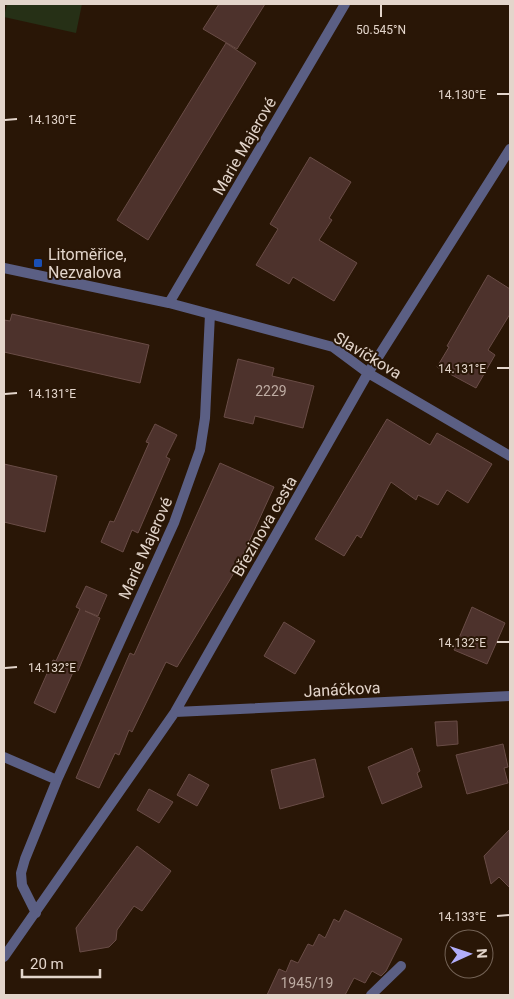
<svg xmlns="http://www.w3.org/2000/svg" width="514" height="999" viewBox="0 0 514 999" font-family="Roboto,sans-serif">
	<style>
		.green { fill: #263016 }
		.building { fill: #4d322c; stroke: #694c46 }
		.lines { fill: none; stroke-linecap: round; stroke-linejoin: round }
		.minor { stroke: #5b5f84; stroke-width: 10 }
		.ticks { fill: none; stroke: #e3d5cb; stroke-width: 2 }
		.transit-dot { fill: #1a4fb4; stroke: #291606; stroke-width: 2 }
		.labels { text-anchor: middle; stroke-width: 4; stroke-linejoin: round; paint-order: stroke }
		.number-label { font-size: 14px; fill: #beaca3 }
		.street-label { font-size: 16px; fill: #e3d5cb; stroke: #291606 }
		.poi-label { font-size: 16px; fill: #e3d5cb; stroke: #291606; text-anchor: start }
		.ticks-label { font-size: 12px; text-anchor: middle; fill: #e3d5cb; stroke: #291606; stroke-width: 4; stroke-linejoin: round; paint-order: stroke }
	</style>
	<rect width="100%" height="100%" fill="#291606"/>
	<path class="green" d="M7 4H82L76 33 4 17Z"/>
	<path class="building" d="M219 4H265L237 49 203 29Z
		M226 43 256 63 148 240 117 220Z
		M310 157 351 182 329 218 332 220 319 240 357 263 334 301 293 277 289 284 256 265 278 229 270 224Z
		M488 275 510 289V314L488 350 495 355 476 388 437 367 449 347 447 346Z
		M12 314 149 345 140 383 4 352V320L10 321Z
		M238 359 274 368 272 376 314 386 303 428 255 416 253 424 224 417Z
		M387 419 430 445 437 433 492 464 468 503 447 490 438 505 418 495 416 500 391 482 361 538 357 535 344 556 315 539Z
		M155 424 177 435 166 457 170 459 138 533 132 530 123 552 101 542 110 521 114 522 149 443 146 442Z
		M220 463 274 487 237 568 177 667 166 662 132 732 129 730 119 755 115 753 99 788 76 778 130 653 134 655Z
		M4 464 57 476 45 532 4 522Z
		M86 586 107 595 98 616 85 611 100 618 78 671 74 670 55 713 34 703 53 660 56 661 80 609 76 607Z
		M472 607 505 623 487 664 454 650Z
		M284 622 315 641 295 674 264 656Z
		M457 721 458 744 437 746 435 722Z
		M503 744 508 767 504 768 508 783 467 794 456 755Z
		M412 748 420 771 417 773 422 787 382 804 368 767Z
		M315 759 324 797 280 809 271 770Z
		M189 774 209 785 197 806 177 795Z
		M149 789 173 802 159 823 137 810Z
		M510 829V888L499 877 491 884 484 856Z
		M137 846 171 871 142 911 134 906 117 930 116 940 109 947 80 952 76 928Z
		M345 910 402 939 386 971 381 976 372 971 365 983 354 978 345 995H267L279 969 286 972 291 960 298 963 308 944 313 946 319 934 325 938 334 919 339 922Z"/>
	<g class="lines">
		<path class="minor" d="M4 268 169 303 333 347 368 373 510 456
			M169 303 345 4
			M175 712 510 696
			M4 757 57 780
			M36 913 22 885 21 873 25 859 57 780 174 523 200 450 205 418 210 314
			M4 957 175 712 368 373 510 149
			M371 995 401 966"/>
	</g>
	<path class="ticks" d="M381 5V17M497 94H509M5 120 17 119M497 368H509M5 394 17 393M497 642H509M5 668 17 667M497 916 509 915"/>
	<rect class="transit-dot" x="33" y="258" width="10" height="10" rx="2.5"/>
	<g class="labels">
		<g class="number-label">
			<text x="271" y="396">2229</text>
			<text x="307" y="988">1945/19</text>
		</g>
		<g class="street-label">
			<text transform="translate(244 146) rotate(-60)" y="6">Marie Majerové</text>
			<text transform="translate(368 355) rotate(31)" y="6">Slavíčkova</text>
			<text transform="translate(264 526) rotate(-60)" y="6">Březinova cesta</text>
			<text transform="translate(145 548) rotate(-66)" y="6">Marie Majerové</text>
			<text transform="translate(342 689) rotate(-3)" y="6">Janáčkova</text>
		</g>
		<g class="poi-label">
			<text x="48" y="260">Litoměřice,<tspan x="48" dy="18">Nezvalova</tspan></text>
		</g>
	</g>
	<g class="ticks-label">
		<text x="381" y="34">50.545°N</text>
		<text x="462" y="99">14.130°E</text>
		<text x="52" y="124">14.130°E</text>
		<text x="462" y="373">14.131°E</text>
		<text x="52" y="398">14.131°E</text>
		<text x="462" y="647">14.132°E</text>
		<text x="52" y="672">14.132°E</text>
		<text x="462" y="921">14.133°E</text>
	</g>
	<rect width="514" height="999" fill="none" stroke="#e3d5cb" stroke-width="10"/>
	<g transform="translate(469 954) rotate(87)"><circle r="24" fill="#291606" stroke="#736255"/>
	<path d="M0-4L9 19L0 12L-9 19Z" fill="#b1adfa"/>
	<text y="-8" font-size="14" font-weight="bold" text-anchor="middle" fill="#e3d5cb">N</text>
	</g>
	<path d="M22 969v8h78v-8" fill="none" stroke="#e3d5cb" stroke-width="2.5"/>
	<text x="30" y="969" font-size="15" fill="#e3d5cb" stroke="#291606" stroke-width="4" paint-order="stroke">20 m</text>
</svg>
